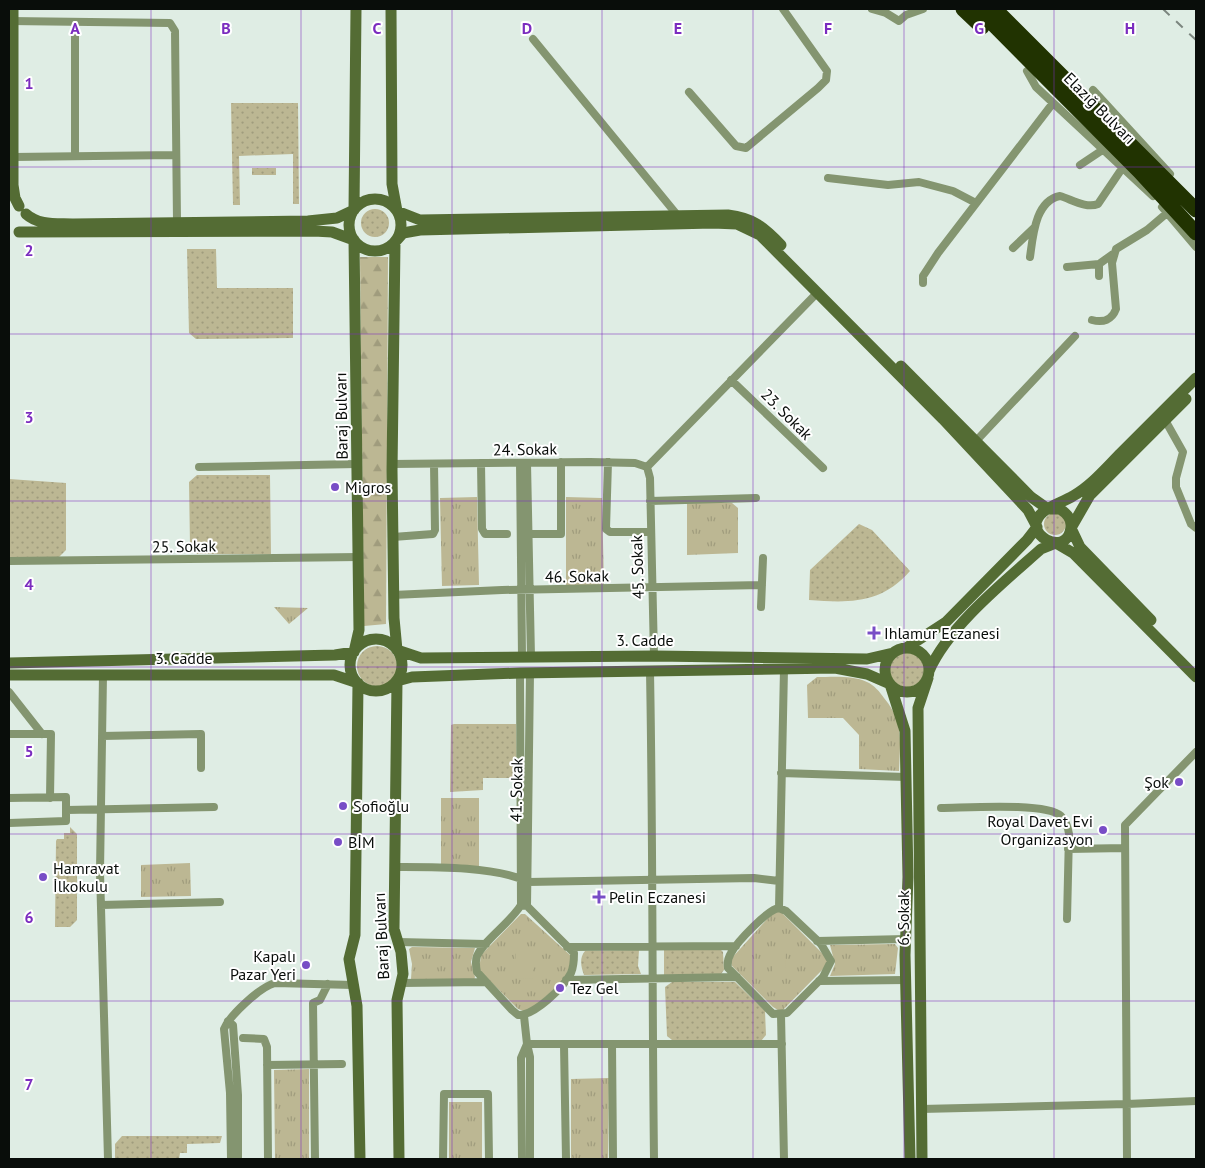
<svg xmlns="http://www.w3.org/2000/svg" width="1205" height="1168" viewBox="0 0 1205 1168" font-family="'PT Sans',sans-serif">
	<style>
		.grass { fill: url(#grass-dots) }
		.forest { fill: url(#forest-firs) }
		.park { fill: url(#park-tufts) }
		.pitch { fill: #bcb793 }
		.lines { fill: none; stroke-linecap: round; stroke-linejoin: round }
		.street { stroke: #849570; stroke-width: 8 }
		.secondary { stroke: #546c34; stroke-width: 11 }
		.highway { stroke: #213301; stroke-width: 15 }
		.rail { stroke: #7c867f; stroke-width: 2; stroke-dasharray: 9 9; stroke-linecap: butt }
		.grid { fill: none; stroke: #7b2cbf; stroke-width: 1; stroke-opacity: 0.55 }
		.poi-dot { fill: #784dc6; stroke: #fff; stroke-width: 2 }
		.labels { text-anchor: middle; stroke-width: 4; stroke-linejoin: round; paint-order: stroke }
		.street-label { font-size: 16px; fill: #090d0a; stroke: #fff }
		.poi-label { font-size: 16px; fill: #090d0a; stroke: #fff; text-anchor: start }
		.grid-label { font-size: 16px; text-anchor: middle; font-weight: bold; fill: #7b2cbf; stroke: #fff; stroke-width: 4; stroke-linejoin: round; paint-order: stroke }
	</style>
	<defs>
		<pattern id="grass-dots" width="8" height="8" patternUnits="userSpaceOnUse" patternTransform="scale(1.25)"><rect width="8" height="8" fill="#bcb793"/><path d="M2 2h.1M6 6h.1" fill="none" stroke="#a09c7d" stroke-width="1.8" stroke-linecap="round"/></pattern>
		<pattern id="forest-firs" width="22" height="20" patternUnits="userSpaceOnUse" patternTransform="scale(1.25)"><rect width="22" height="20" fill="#bcb793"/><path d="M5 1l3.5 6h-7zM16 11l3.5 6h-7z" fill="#a09c7d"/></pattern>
		<pattern id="park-tufts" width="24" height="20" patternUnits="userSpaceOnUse" patternTransform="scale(1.25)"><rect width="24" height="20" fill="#bcb793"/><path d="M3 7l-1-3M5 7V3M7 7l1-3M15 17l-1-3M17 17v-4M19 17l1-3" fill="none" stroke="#a09c7d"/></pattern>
	</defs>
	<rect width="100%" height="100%" fill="#dfede4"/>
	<path class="grass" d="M231 103H298L299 204H293V154L239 156 240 205H233Z
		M252 168H276V175H252Z
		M361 223a14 14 0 1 1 28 0a14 14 0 1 1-28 0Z
		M187 249H216L217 288H293V338L196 339 189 333Z
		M197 475H270L271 554H197L190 546 189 482Z
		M9 479 66 483V550L58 558H9Z
		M1044 524a11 11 0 1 1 22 0a11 11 0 1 1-22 0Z
		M859 524 872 530 910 571C881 604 850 603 809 600L810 570Z
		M357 666a20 20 0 1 1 40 0a20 20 0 1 1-40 0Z
		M890 670a17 17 0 1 1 34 0a17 17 0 1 1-34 0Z
		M454 724H516L517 778H483V790L450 792 451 725Z
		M70 827 77 834V920L70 927H55L56 841 57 839H64V833H70Z
		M664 949 721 950 723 952 724 970 721 974 664 975Z
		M639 950 638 966 641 974 584 975C581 967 579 958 585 951Z
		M672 982H735L765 1011 766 1035 761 1041 672 1040 667 1036 665 987Z
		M122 1136H222L220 1143 187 1144V1153H180L179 1159H115V1144Z"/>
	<path class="forest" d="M360 257H388L386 624 364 626Z"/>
	<path class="park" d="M477 497 479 585 442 586 440 498Z
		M566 497 602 498 604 585H566Z
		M687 503H732L738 508V553L687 555Z
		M274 607 308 608 289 624Z
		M817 677C832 677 853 675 867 682 874 685 880 692 884 698 904 721 900 742 899 771L859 769V735L843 718H808L807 685Z
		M441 798H479V866H441Z
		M190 863 191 896 141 897V865Z
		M779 910 828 959 826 966 781 1012 773 1007 732 966 730 960 770 916Z
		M521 914H525L570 955C571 960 572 966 569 971 562 983 538 1005 526 1012L518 1009 479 970 481 955Z
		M895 944 898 948 895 974 830 976 835 964 830 945Z
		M412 947 475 948 471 962 475 977 474 980 411 979 412 964 409 949Z
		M309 1069V1159H275L274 1070Z
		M609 1078 608 1159H571V1079Z
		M449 1102H482V1159H449Z"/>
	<path class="pitch" d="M516 948H533V979L516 978Z
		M773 950H786L785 972H773Z"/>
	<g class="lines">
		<path class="street" d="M872 9 886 13 899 21 906 15 923 9
			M10 21 170 23 175 31 177 222
			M533 39 678 216
			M1027 71 1036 87 1153 196
			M1093 90 1170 174
			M689 92 736 146 746 148 818 88 826 80 827 71 783 9
			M75 156V22
			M13 157 176 155
			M1080 165 1104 149
			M828 178 888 185 919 182 953 191 976 203
			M1162 207 1196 247
			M1013 248 1034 228
			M1030 257C1033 236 1035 201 1060 196 1071 199 1086 209 1098 204L1123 167
			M1099 264V276
			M1067 267 1099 264 1113 254
			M923 283V276L938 253 1053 103
			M1092 320C1103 323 1112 320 1116 309L1112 263 1116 249 1147 230 1167 213
			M731 380 823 468
			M1165 420 1183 452 1176 478V487L1191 524 1196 528
			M976 441 1075 336
			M608 462 606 529 610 532H650
			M481 463 482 529 485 534H507
			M520 463 522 657
			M527 463 531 657
			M392 464 590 462 635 463 647 467 650 478 654 656
			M199 467 357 464
			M647 467 818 292
			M650 501 756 498
			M533 534H561V462
			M393 537 433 534 435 530 434 464
			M9 561 359 557
			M393 595 502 590 762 585
			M761 607 763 558
			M650 672C653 834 652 997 654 1159
			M520 673 521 905C510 923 484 940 477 956 475 961 476 967 477 972L512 1010 518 1015C534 1016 564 987 571 973 574 966 574 960 574 953L527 906 521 905
			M103 675 100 872 108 1159
			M9 692 42 734
			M9 734H51L50 798
			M102 736 201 734V768
			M781 773 906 777
			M9 798 66 797V821L9 823
			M941 808C964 808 1046 802 1061 816 1066 821 1068 827 1069 834L1067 919
			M67 810 214 807
			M1068 849 1125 848
			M395 867C431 867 496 866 528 882L754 878 779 881
			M101 905 220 902
			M527 906 530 673
			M779 908 786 911 821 944 831 961 823 977 787 1013 773 1014 728 968C727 962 728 958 731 953 737 942 768 909 779 908Z
			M779 908 784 669
			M817 941 906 939
			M398 942 486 944
			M567 947 736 946
			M566 980 737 977
			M819 981 906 980
			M401 983 486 982
			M781 1015 784 1159
			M524 1016 527 1044H782
			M228 1021 233 1025 238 1095V1159
			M243 1038 264 1039 267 1047 268 1159
			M527 1044 530 1057V1159
			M612 1044 613 1159
			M564 1045 566 1159
			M267 1065 342 1064
			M921 1109 1127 1104 1196 1101
			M231 1159 230 1093 224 1029C230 1015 260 987 275 983L353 985
			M315 1159 313 1003 320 1000 328 984
			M443 1159 444 1094H488L489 1159
			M522 1159 521 1058 527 1044
			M1127 1159 1125 825 1196 752"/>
		<path class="secondary" d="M13 9V185L15 198 19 206
			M391 9 392 184 397 211 420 220 728 215C753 218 764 227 781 245
			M349 225a26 26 0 1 1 52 0a26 26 0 1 1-52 0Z
			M26 214C39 226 58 223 74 224L308 221 337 218 354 210 356 9
			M901 366 1031 497 1048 509H1060C1066 513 1072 518 1071 527 1068 560 1018 533 1043 512 1051 505 1063 502 1073 496 1091 486 1106 468 1121 453 1146 428 1171 403 1196 378
			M1151 620 1080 547 1071 528 1090 495 1186 399
			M350 665a26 26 0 1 1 52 0a26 26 0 1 1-52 0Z
			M885 670a22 22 0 1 1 44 0a22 22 0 1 1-44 0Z
			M893 653 867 659 654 656 421 658 397 650 394 618 392 470 395 242 403 233 420 230 713 223 737 224 760 235 943 419 1028 510 1037 527 1027 540 946 622 906 648
			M9 663 335 655 354 652 359 630 354 240 332 232 314 231 19 232
			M929 671C948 627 1005 581 1041 549L1056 543 1073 553 1196 677
			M9 675H334L358 683 355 935 349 959 357 1006 360 1159
			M399 1159 397 1000 403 974 401 952 394 929 397 681 412 677 520 673 835 668 867 674 890 684 905 731 908 877 905 955 910 1159
			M922 1159 918 708 928 678"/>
		<path class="highway" d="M963 9 982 27
			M978 9 1139 171 1196 233
			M995 9 1196 210"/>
		<path class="rail" d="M1163 9 1196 40"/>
	</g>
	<path class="grid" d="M151 9V1159M301 9V1159M452 9V1159M602 9V1159M753 9V1159M904 9V1159M1054 9V1159M9 167H1196M9 334H1196M9 501H1196M9 667H1196M9 834H1196M9 1001H1196"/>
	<g class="poi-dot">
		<circle cx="335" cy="487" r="5"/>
		<path d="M871.5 625.5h5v5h5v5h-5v5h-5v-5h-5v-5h5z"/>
		<circle cx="1179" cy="782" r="5"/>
		<circle cx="343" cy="806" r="5"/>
		<circle cx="1103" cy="830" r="5"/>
		<circle cx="338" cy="842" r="5"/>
		<circle cx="43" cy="877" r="5"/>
		<path d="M596.5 889.5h5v5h5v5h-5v5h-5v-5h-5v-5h5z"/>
		<circle cx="306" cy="965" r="5"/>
		<circle cx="560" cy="988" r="5"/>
	</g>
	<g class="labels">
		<g class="street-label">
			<text transform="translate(1100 108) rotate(45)" y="6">Elazığ Bulvarı</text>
			<text transform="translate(787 414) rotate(45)" y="6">23. Sokak</text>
			<text transform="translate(341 416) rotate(-91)" y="6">Baraj Bulvarı</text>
			<text transform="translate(525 449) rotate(-1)" y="6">24. Sokak</text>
			<text transform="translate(184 546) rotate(-1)" y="6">25. Sokak</text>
			<text transform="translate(637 567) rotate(-92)" y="6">45. Sokak</text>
			<text transform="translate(577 576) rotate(-1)" y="6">46. Sokak</text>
			<text x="645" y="646">3. Cadde</text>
			<text x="184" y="664">3. Cadde</text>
			<text transform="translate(516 790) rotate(-89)" y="6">41. Sokak</text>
			<text transform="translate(903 918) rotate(-90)" y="6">6. Sokak</text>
			<text transform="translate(381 936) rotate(-93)" y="6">Baraj Bulvarı</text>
		</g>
		<g class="poi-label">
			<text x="345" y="493">Migros</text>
			<text x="884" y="639">Ihlamur Eczanesi</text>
			<text x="1169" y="788" text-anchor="end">Şok</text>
			<text x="353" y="812">Sofioğlu</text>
			<text x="1093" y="827" text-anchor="end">Royal Davet Evi<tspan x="1093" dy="18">Organizasyon</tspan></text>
			<text x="348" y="848">BİM</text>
			<text x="53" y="874">Hamravat<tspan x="53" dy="18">İlkokulu</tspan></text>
			<text x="609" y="903">Pelin Eczanesi</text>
			<text x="296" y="962" text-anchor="end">Kapalı<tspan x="296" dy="18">Pazar Yeri</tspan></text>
			<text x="570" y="994">Tez Gel</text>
		</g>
	</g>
	<g class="grid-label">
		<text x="75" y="34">A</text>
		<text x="226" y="34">B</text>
		<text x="377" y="34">C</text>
		<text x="527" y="34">D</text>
		<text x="678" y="34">E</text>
		<text x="828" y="34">F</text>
		<text x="979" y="34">G</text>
		<text x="1130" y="34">H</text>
		<text x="29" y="89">1</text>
		<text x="29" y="256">2</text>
		<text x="29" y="423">3</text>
		<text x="29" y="590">4</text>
		<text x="29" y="757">5</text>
		<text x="29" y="923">6</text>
		<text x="29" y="1090">7</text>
	</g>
	<rect width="1205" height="1168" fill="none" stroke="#090d0a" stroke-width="20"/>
</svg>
